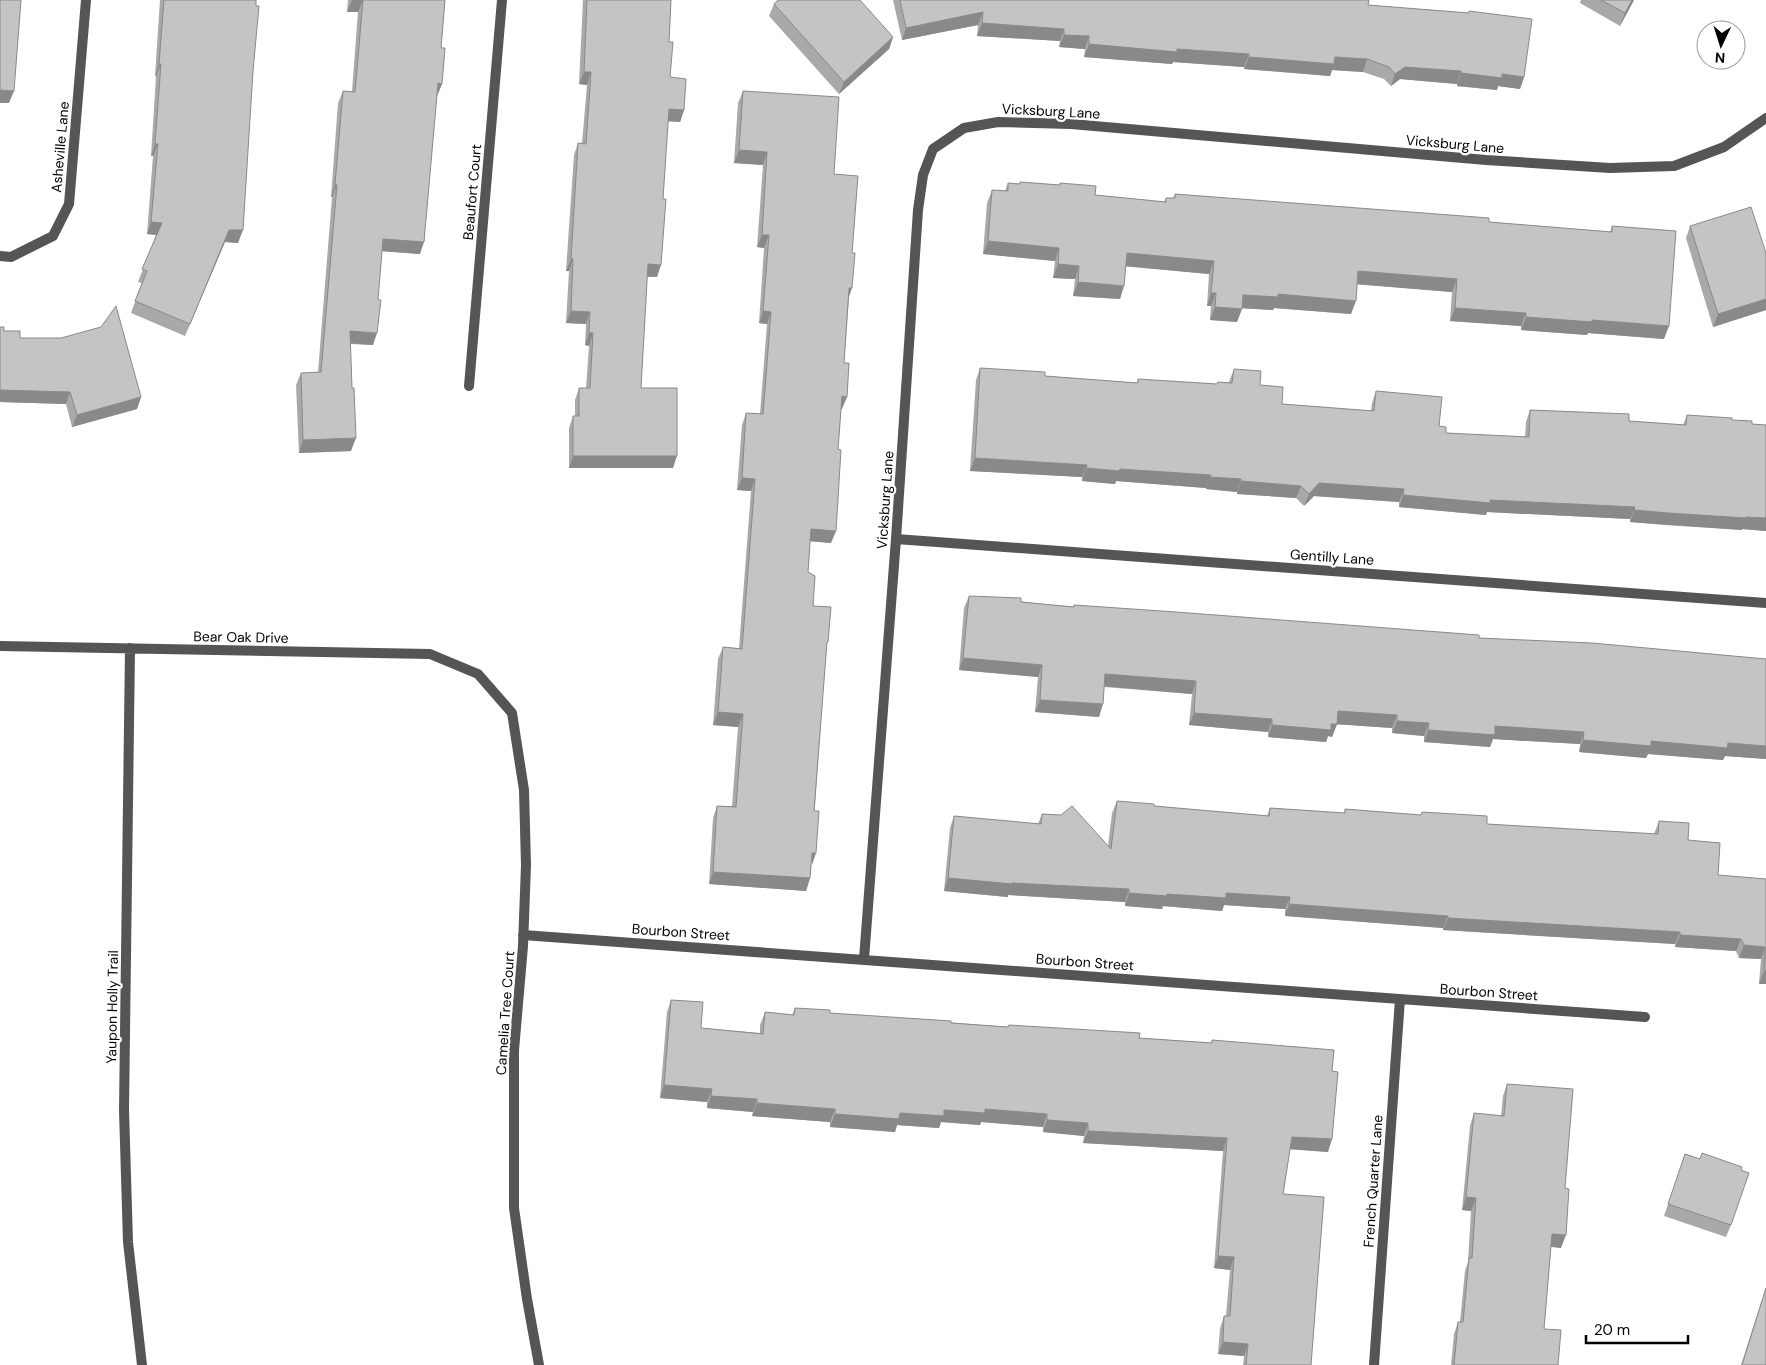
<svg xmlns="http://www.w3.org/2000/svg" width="1766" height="1365" viewBox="0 0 1766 1365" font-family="'DM Sans',sans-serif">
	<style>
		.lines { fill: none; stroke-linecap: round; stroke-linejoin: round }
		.minor { stroke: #555; stroke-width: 10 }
		.wall { fill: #a9a9a9 }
		.shaded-wall { fill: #898989 }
		.building { fill: #c4c4c4; stroke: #898989 }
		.labels { text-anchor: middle; stroke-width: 4.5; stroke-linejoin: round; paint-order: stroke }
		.street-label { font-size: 14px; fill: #000; stroke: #fff }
	</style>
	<rect width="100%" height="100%" fill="#fff"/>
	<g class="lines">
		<path class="minor" d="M0 256 11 257 53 236 69 204 86 0
			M469 386 502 0
			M896 539 1766 603
			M0 646 430 654 478 674 512 713 524 790 526 865 523 946 514 1050V1208L527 1299 539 1365
			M130 648 124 1110 128 1242 142 1365
			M523 935 1645 1017
			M864 959 896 539 918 210 923 175 933 149 964 128 998 122 1071 124 1486 160 1610 168 1674 166 1724 147 1766 118
			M1374 1365 1400 999"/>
	</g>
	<path class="wall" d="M160 0H256L253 71 238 243 225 242 185 336 131 313 142 283 138 282 156 235 147 234 153 156H151L156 76H155Z
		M348 0H445L441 48 442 84 437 96 420 254 382 251 373 345 350 344 351 451 299 453 296 385 301 373 318 372 332 197H331L338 103 343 91H352L358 12H347Z
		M583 0H671L669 42 670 77 684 110 680 122 668 121 657 277H647L641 388 673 468H569V428L573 416H575V400L579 388H586L589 346 585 345 586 324 566 323 569 271H566L574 155 578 143H582L587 85 579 84Z
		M893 0H1369L1368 5 1468 13 1469 11 1524 77 1520 89 1498 86 1497 90 1457 86V84L1400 79 1391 86 1384 79 1363 72 1332 70 1330 76 1244 69V67L1173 62 1172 64 1084 57 1085 49 1059 47 1060 41 977 36 978 25 902 40Z
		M1581 0H1634L1620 26 1580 3Z
		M774 4 893 37 889 49 839 94 769 16Z
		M743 91 834 174 849 298 844 363 842 409H841L831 543 810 541 808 572 813 606 826 648 810 878 806 891 709 884 713 818 717 806H732L738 727 713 725 718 659 723 647 739 648 751 491 737 490 742 425 746 413 760 414 767 324 759 323 764 248 757 247 763 165 734 163 738 103Z
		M1020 182 1059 185 1060 183 1095 195 1164 202 1166 198H1173L1175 194 1489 222 1610 232 1612 226 1664 339 1588 333 1587 335 1521 330V326L1450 321 1452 292 1357 284 1351 314 1274 308 1273 310 1242 308 1237 322 1210 320 1211 306H1207L1209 274 1126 266 1120 299 1073 296 1075 279 1053 278 1055 261 983 254 987 203 992 190 1005 191 1008 183 1020 184Z
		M1690 226 1766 253V310L1713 327 1686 238Z
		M0 327 4 331 141 397 137 409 72 427 66 404 0 402Z
		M980 368 1045 376 1137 383 1138 379 1217 384 1218 382H1229L1234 369 1260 385 1282 404 1371 411 1372 403 1376 391 1439 426 1446 433 1525 437 1526 422 1530 410 1629 421 1683 425 1687 415 1732 420 1752 424 1766 425V531L1742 529V530L1664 525 1630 522V519L1487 512 1486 515 1399 507V502L1314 496 1304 506 1296 498 1237 494V492L1206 489V488L1116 481 1115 484 1082 481V477L970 471 976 380Z
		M969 596 1073 607 1074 605 1479 638 1766 659V759L1725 756 1723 760 1648 754 1646 758 1579 752 1580 744 1493 739 1490 747 1424 742V736L1392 733V728L1337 724 1332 737 1328 736 1326 742 1268 737V732L1189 725 1192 694 1104 687 1099 717 1035 712 1038 677 959 670 964 608Z
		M1117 801 1154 806 1267 816 1270 808 1344 813 1345 809 1421 815 1422 812 1487 824 1654 834 1659 821 1688 840 1718 875 1766 879V984H1759L1761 959 1739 958 1736 951 1675 947V944L1443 930V928L1285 916V909L1224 905 1222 911 1163 906 1162 909 1125 906V902L1008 895V897L944 891 950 828 954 816 1038 824 1042 814 1108 846 1112 813Z
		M671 1000 701 1028 760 1033V1025L765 1012 792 1015 795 1008 830 1013 1008 1027 1009 1025 1139 1038 1211 1043 1212 1040 1332 1071 1328 1152 1290 1149 1283 1194 1311 1365H1243L1244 1356 1218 1354 1220 1328 1224 1316H1226L1230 1270 1214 1268 1223 1151 1083 1143 1084 1136 1043 1132V1127L981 1122 980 1125 941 1122 939 1128 897 1125 895 1132 830 1127V1122L752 1116 753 1112 707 1108V1102L660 1098 667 1012Z
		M1507 1084 1565 1188 1561 1248 1551 1247 1544 1329 1558 1365H1451L1454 1334 1458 1322H1460L1465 1271 1468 1262 1471 1211 1462 1210 1470 1126 1474 1113 1501 1116 1503 1096Z
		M1685 1154 1699 1159 1741 1170 1731 1225 1726 1237 1664 1216Z
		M1766 1287V1365H1741Z"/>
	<path class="shaded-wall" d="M352 0H363L358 12H347Z
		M1632 0H1634L1620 26 1625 13Z
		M983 12 978 25 902 40 906 28Z
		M982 23 1064 29 1060 41 977 36Z
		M1064 35 1089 36 1085 49 1059 47Z
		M893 37 889 49 839 94 844 82Z
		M1089 44 1177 49 1249 54 1244 67 1173 62 1172 64 1084 57Z
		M1249 57H1335L1367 59 1363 72 1332 70 1330 76 1244 69Z
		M159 64H161L156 76H155Z
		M1405 67 1461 71 1457 84 1400 79 1391 86 1395 74Z
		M584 72H591L587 85 579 84Z
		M1461 73 1502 74 1524 77 1520 89 1498 86 1497 90 1457 86Z
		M438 83 442 84 437 96Z
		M0 90 14 91 9 103H0Z
		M669 109 684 110 680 122 665 121Z
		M155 144H158L153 156H151Z
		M739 150 767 152 763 165 734 163Z
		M335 185H337L332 197H331Z
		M151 222 162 223 157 235 147 234Z
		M229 230H243L238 243 225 242 185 336Z
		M762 235H769L764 248 757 247Z
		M383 239 424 242 420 254 379 251Z
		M988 241 1059 248 1055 261 983 254Z
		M1127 253 1214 261 1209 274 1122 266Z
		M571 259H573L569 271H566Z
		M648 264 661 265 657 277 643 276Z
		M1058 264 1079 266 1075 279 1053 278Z
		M1358 271 1457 279 1452 292 1353 284Z
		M1078 282 1124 286 1120 299 1073 296Z
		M849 288H852L848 300Z
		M1211 293H1216L1211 306H1207Z
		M1278 294 1356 301 1351 314 1274 308 1273 310 1238 308 1243 295Z
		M1766 299V310L1713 327 1718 314Z
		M1215 307 1242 309 1237 322 1210 320Z
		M1455 308 1526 313 1521 326 1450 321Z
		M571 311 590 312 586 324 566 323Z
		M763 311 771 312 767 324 759 323Z
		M1526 317 1592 320 1669 326 1664 339 1588 333 1587 335 1521 330Z
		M350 331 377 333 373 345 345 343Z
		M589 333H593L589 346 585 345Z
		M0 390 70 392 66 404 0 402Z
		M842 396 847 397 842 409H838Z
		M141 397 137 409 72 427 77 415Z
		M356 438 351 451 299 453 303 440Z
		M573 456H677L673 468H569Z
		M975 458 1087 465 1082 477 970 471Z
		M1086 468 1120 469 1211 475 1206 488 1116 481 1115 484 1082 481Z
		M1210 477 1241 479 1237 492 1206 489Z
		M742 478 755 479 751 491 737 490Z
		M1241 481 1301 486 1296 498 1237 494Z
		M1319 483 1404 489 1399 502 1314 496 1304 506 1309 494Z
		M1403 495 1490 500 1635 507 1630 519 1487 512 1486 515 1399 507Z
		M1634 510 1766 518V531L1742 529V530L1630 522Z
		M811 529 836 531 831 543 807 541Z
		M963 658 1042 665 1038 677 959 670Z
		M1105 674 1196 681 1192 694 1101 686Z
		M1040 700 1103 704 1099 717 1035 712Z
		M1338 711 1397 715 1392 728 1333 724Z
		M718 712 743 714 738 727 713 725Z
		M1194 713 1272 719 1268 732 1189 725Z
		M1397 721 1429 723 1424 736 1392 733Z
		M1331 724H1337L1332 737 1328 736 1326 742 1268 737 1272 725Z
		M1495 726 1584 732 1580 744 1493 739 1490 747 1424 742 1428 730Z
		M1583 740 1728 743 1766 746V759L1725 756 1723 760 1648 754 1646 758 1579 752Z
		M812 853H816L812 865Z
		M713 872 810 878 806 891 709 884Z
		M948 878 1012 883 1129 889 1125 902 1008 895V897L944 891Z
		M1129 893H1226L1290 897 1285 909 1224 905 1222 911 1163 906 1162 909 1125 906Z
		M1289 904 1448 916 1443 928 1285 916Z
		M1448 918 1680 932 1675 944 1443 930Z
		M1680 935 1741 939 1736 951 1675 947Z
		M1744 945 1765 947 1761 959 1739 958Z
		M1764 971H1766V984H1759Z
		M664 1085 712 1089 707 1102 660 1098Z
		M711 1096 757 1099 753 1112 707 1108Z
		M757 1103 835 1109 830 1122 752 1116Z
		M985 1109 1047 1114 1043 1127 981 1122 980 1125 941 1122 939 1128 897 1125 895 1132 830 1127 835 1114Z
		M1047 1120 1088 1123 1084 1136 1043 1132Z
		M1088 1131 1227 1138 1223 1151 1083 1143Z
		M1292 1137 1332 1139 1328 1152 1287 1149Z
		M1466 1197 1476 1198 1471 1211 1462 1210Z
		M1552 1234 1566 1235 1561 1248 1547 1246Z
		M1218 1256 1234 1257 1230 1270 1214 1268Z
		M1223 1342 1248 1344 1244 1356 1218 1354Z"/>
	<path class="building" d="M0 0H21L14 91 0 90Z
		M164 0H256V6H259L253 71 243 230H229L190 324 135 301 147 271 142 269 162 223 151 222 158 144H155L161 64H159Z
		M363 0H445L441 48H445L442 84 438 83 424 242 383 239 378 300H381L377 333 350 331 352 388H354L356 438 303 440 301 373 321 372 337 185H335L343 91 355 92Z
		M587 0H671L669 42H673L670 77 686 79 684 110 669 109 663 199H666L661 265 648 264 641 388H677V456H573V416H579V388H590L593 333H589L590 312 571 311 573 259H571L578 143 586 144 591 72H584Z
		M778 0H860L893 37 844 82 774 4Z
		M900 0H1369L1368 5 1469 13V11L1532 19 1524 77 1502 74V78L1461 73V71L1405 67 1395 74 1389 67 1367 59 1335 57 1334 64 1249 57V54L1177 49V52L1089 44V36L1064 35V29L982 23 983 12 906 28Z
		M1601 0H1632L1625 13Z
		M743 91 839 97 834 174 858 176 852 253H855L852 288H849L844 363H849L847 397 842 396 838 449 841 450 836 531 811 529 808 572 815 576 813 606 831 607 828 642H827L814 811H819L816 853H812L810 878 713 872 717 806 736 807 743 714 718 712 723 647 742 649 755 479 742 478 746 413 763 414 771 312 763 311 769 235H762L767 152 739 150Z
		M1020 182 1060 185V183L1096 186 1095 195 1166 202V198H1175V194L1489 218V222L1612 232V226L1676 231 1669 326 1592 320V322L1526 317V313L1455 308 1457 279 1358 271 1356 301 1278 294V297L1243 295 1242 309 1215 307 1216 293H1211L1214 261 1127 253 1124 286 1078 282 1079 266 1058 264 1059 248 988 241 992 190 1008 191V183L1020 184Z
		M1751 207 1766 253V299L1718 314 1690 226Z
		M116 306 141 397 77 415 70 392 0 390V327H4V331H20V338H61L101 327Z
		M980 368 1045 372V376L1138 383V379L1217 384 1218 382 1232 383 1234 369 1261 371 1260 385 1283 387 1282 404 1374 411 1376 391 1442 397 1439 426 1446 427V433L1529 437 1530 410 1629 414V421L1686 425 1687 415 1732 418V420L1752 421V424L1766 425V518L1746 517V518L1668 513 1634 510 1635 507 1490 500V503L1403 495 1404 489 1319 483 1309 494 1301 486 1241 481V479L1210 477 1211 475 1120 469 1119 471 1086 468 1087 465 975 458Z
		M969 596 1021 598V602L1074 607V605L1176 612 1479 635V638L1592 643 1766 659V746L1728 743 1727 748 1651 741V746L1583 740 1584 732 1495 726V735L1428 730 1429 723 1397 721V715L1338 711 1337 724H1331V730L1272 725V719L1194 713 1196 681 1105 674 1103 704 1040 700 1042 665 963 658Z
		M1117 801 1154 804V806L1269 816 1270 808 1345 813V809L1421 815 1422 812 1487 816V824L1658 834 1659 821 1689 823 1688 840 1720 843 1718 875 1766 879V971H1764L1765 947 1744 945 1741 939 1680 935V932L1448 918V916L1289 904 1290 897 1226 893V898L1167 894V896L1129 893V889L1012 883V884L948 878 954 816 1041 824 1042 814 1061 815 1072 806 1111 849Z
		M671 1000 703 1002 701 1028 763 1034 765 1012 794 1015 795 1008 830 1010V1013L951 1021V1023L1008 1027 1009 1025 1140 1033 1139 1038 1212 1043V1040L1334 1050 1332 1071 1338 1072 1332 1139 1292 1137 1283 1194 1324 1197 1311 1365H1246L1248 1344 1223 1342 1224 1316H1230L1234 1257 1218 1256 1227 1138 1088 1131V1123L1047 1120V1114L985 1109V1113L944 1110V1116L900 1113 899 1119 835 1114V1109L757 1103V1099L711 1096 712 1089 664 1085Z
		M1507 1084 1573 1089 1565 1188 1569 1189 1566 1235 1552 1234 1544 1329 1561 1330 1558 1365H1454L1458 1322H1463L1469 1258H1472L1476 1198 1466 1197 1474 1113 1504 1116Z
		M1702 1153 1742 1167 1741 1170 1749 1173 1731 1225 1668 1204 1685 1154 1700 1159Z
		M1766 1288V1365H1742Z"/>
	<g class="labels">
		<g class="street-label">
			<text transform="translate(1051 111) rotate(3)" y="5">Vicksburg Lane</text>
			<text transform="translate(1455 144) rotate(5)" y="5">Vicksburg Lane</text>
			<text transform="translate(60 147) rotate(-85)" y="5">Asheville Lane</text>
			<text transform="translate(472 192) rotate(-85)" y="5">Beaufort Court</text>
			<text transform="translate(885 500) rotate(-86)" y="5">Vicksburg Lane</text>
			<text transform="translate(1332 557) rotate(4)" y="5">Gentilly Lane</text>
			<text transform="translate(241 637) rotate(1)" y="5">Bear Oak Drive</text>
			<text transform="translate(681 932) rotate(4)" y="5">Bourbon Street</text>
			<text transform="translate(1085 962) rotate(4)" y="5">Bourbon Street</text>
			<text transform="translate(1489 992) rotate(4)" y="5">Bourbon Street</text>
			<text transform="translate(112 1007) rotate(-89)" y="5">Yaupon Holly Trail</text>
			<text transform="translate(505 1013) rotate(-86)" y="5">Camelia Tree Court</text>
			<text transform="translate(1373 1181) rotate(-86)" y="5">French Quarter Lane</text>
		</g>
	</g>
	<g transform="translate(1721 45) rotate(184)"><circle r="24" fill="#ffffff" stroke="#999999"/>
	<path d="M0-4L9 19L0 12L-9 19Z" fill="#000000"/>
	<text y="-8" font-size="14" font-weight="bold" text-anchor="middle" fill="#000000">N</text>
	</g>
	<path d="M1586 1335v8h102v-8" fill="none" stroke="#000000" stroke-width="2.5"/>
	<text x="1594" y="1335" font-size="15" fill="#000000" stroke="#ffffff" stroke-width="4" paint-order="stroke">20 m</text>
</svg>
